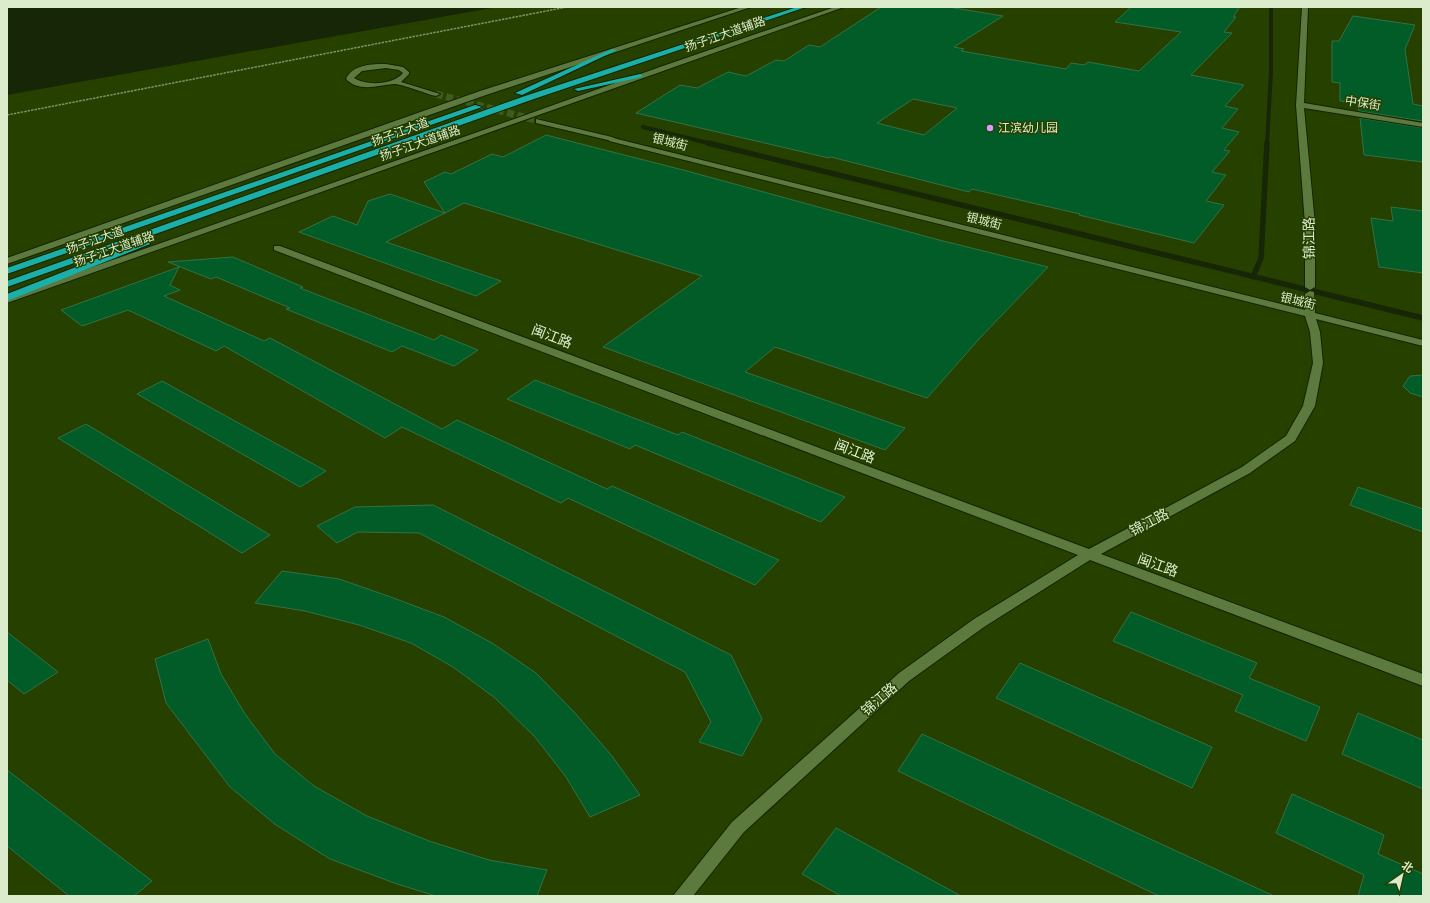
<svg xmlns="http://www.w3.org/2000/svg" width="1430" height="903" viewBox="0 0 1430 903" font-family="Cabin,'Noto Sans SC',sans-serif">
	<style>
		.water { fill: #172606 }
		.lines { fill: none; stroke-linecap: round; stroke-linejoin: round }
		.stream-far1 { stroke: #172606; stroke-width: 4 }
		.stream { stroke: #172606; stroke-width: 5.5 }
		.building { fill: #015c28; stroke: #357045; fill-rule: evenodd }
		.street-tunnel { stroke: #415a1f; stroke-width: 7; stroke-dasharray: 7 3.5; stroke-linecap: butt }
		.street-casing { stroke: #152304; stroke-width: 2 }
		.secondary-casing { stroke: #152304; stroke-width: 2 }
		.highway-casing { stroke: #152304; stroke-width: 2 }
		.path { stroke: #7d9363; stroke-width: 1.5; stroke-dasharray: 2.5 1; stroke-linecap: butt }
		.street { fill: #5c7a3e; fill-rule: evenodd }
		.secondary { fill: #5c7a3e; fill-rule: evenodd }
		.highway { fill: #1bafa9; fill-rule: evenodd }
		.poi-dot { fill: #d49cfb; stroke: #264000; stroke-width: 1.5 }
		.labels { text-anchor: middle; stroke-width: 3; stroke-linejoin: round; paint-order: stroke }
		.far-street-label { font-size: 12px; fill: #dbeccc; stroke: #264000 }
		.far-poi-label { font-size: 12px; fill: #dbeccc; stroke: #264000; text-anchor: start }
		.street-label { font-size: 14px; fill: #dbeccc; stroke: #264000 }
	</style>
	<rect width="100%" height="100%" fill="#264000"/>
	<path class="water" d="M7 7H497L7 95Z"/>
	<g class="lines">
		<path class="stream-far1" d="M643 127 712 144
			M1267 144 1271 72V7"/>
		<path class="stream" d="M708 143 1423 318
			M1253 277 1261 258 1267 143"/>
	</g>
	<path class="building" d="M881 7H948L1003 16 954 47 964 49 961 51 1066 69 1071 63 1084 65 1088 62 1139 71 1181 32 1115 22 1131 7H1240L1233 17H1236L1224 32 1232 33 1191 75 1244 85 1225 106 1238 109 1222 128 1239 132 1224 150 1230 151 1212 172 1226 175 1206 201 1224 205 1194 243 1079 215 1080 214 972 189 969 192 831 157 829 158 636 113 680 85 697 88 728 72 746 76 776 60 784 61 809 45 820 47ZM913 99 957 108 924 135 877 123Z
		M1353 16 1415 25 1405 49 1413 104 1423 106V121L1359 111 1357 103 1340 101V83L1332 82V41H1339Z
		M1360 118 1423 128V162L1364 155Z
		M546 135 687 171 939 240 1048 267 979 339 927 398 775 347 745 372 905 428 885 450 603 347 702 276 464 203 445 213 424 182 445 172 451 174 492 154 503 157Z
		M390 194 445 213 386 242 501 281 476 296 299 232 333 216 357 225 368 201Z
		M1391 207 1423 211V273L1379 267 1371 218 1393 221Z
		M233 257 303 287 300 288 434 340 441 335 478 350 454 366 402 346 392 352 286 309 290 308 216 277 211 279 168 262Z
		M179 267 170 285 180 290 164 296 264 341 270 338 442 429 457 420 607 489 612 486 779 560 755 585 568 498 561 503 402 427 385 438 224 346 216 351 128 310 82 326 61 310Z
		M1423 375V397L1410 393 1403 386 1410 376Z
		M535 380 678 435 682 432 845 497 821 522 635 445 630 449 507 399Z
		M162 381 326 471 300 487 137 394Z
		M86 424 270 535 242 553 58 438Z
		M1358 487 1423 509V532L1350 505Z
		M433 505 731 655 762 719 742 756 699 742 711 722 685 672 419 533 358 532 337 543 317 526 355 507Z
		M282 571 339 579 388 596 444 617 492 643 536 673 575 713 612 756 640 795 590 817 566 777 535 737 495 698 453 667 411 643 359 625 305 611 255 603Z
		M1131 612 1257 663 1249 678 1320 707 1306 741 1235 711 1243 695 1113 641Z
		M7 632 58 672 24 694 7 680Z
		M208 639 221 674 245 714 275 754 314 786 367 816 429 841 489 860 547 870 537 896H436L397 884 330 859 276 825 230 787 166 703 155 659Z
		M1020 663 1212 747 1192 788 996 698Z
		M1358 713 1423 740V789L1342 754Z
		M922 734 1274 896H1159L898 771Z
		M7 770 152 881 134 896H69L7 846Z
		M1292 794 1384 835 1378 854 1423 874V896H1358L1364 875 1276 833Z
		M836 828 961 896H841L802 874Z"/>
	<g class="lines">
		<path class="street-tunnel" d="M436 94 539 121"/>
		<g class="street-casing">
			<path id="street" d="M386 64 403 67 409 72V74L401 82 440 94 436 96C426 94 403 84 394 84 378 85 360 93 346 79 353 64 372 64 386 64ZM386 68 399 70 403 73C393 85 367 86 354 78L362 71Z
				M536 119 612 137 616 139 612 141 536 123Z"/>
		</g>
		<g class="secondary-casing">
			<path id="secondary" d="M742 7H751L486 95 7 264V258L480 91Z
				M835 7H844L7 303V297L475 133 660 67Z
				M1302 7H1308L1304 103 1423 123V127L1304 108 1315 224V287L1310 290 1305 287V224L1296 105Z
				M609 137 1305 310V294L1310 291 1314 292 1315 313 1423 340V346L1316 319 1320 332 1323 363 1315 406 1295 441 1250 473 1101 554 1423 674V686L1090 560 984 627 909 681 744 832 693 896H673L732 822 899 673 974 619 1078 555 274 250V246H280L1089 549 1242 467 1286 436 1303 406 1313 363 1310 332 1305 316 609 141Z"/>
		</g>
		<g class="highway-casing">
			<path id="highway" d="M797 7H806L528 101 7 287V281L522 97Z
				M612 49 617 50 522 95 515 93Z
				M640 74 642 75V77L578 91 574 89Z
				M475 105 482 107 7 274V268Z
				M147 239 150 240V244L7 301V294Z"/>
		</g>
		<path class="path" d="M7 115 567 7"/>
		<use href="#street" class="street"/>
		<use href="#secondary" class="secondary"/>
		<use href="#highway" class="highway"/>
	</g>
	<circle class="poi-dot" cx="990" cy="128" r="4"/>
	<g class="labels">
		<g class="far-street-label">
			<text transform="translate(725 34) rotate(-19)" y="4">扬子江大道辅路</text>
			<text transform="translate(1363 103) rotate(9)" y="4">中保街</text>
			<text transform="translate(400 132) rotate(-20)" y="4">扬子江大道</text>
			<text transform="translate(670 142) rotate(14)" y="4">银城街</text>
			<text transform="translate(420 143) rotate(-19)" y="4">扬子江大道辅路</text>
			<text transform="translate(984 221) rotate(14)" y="4">银城街</text>
			<text transform="translate(95 240) rotate(-19)" y="4">扬子江大道</text>
			<text transform="translate(114 249) rotate(-19)" y="4">扬子江大道辅路</text>
			<text transform="translate(1298 301) rotate(14)" y="4">银城街</text>
		</g>
		<g class="far-poi-label">
			<text x="998" y="132">江滨幼儿园</text>
		</g>
		<g class="street-label">
			<text transform="translate(1309 238) rotate(-91)" y="5">锦江路</text>
			<text transform="translate(552 336) rotate(21)" y="5">闽江路</text>
			<text transform="translate(855 451) rotate(21)" y="5">闽江路</text>
			<text transform="translate(1149 522) rotate(-28)" y="5">锦江路</text>
			<text transform="translate(1158 565) rotate(20)" y="5">闽江路</text>
			<text transform="translate(879 699) rotate(-41)" y="5">锦江路</text>
		</g>
	</g>
	<rect width="1430" height="903" fill="none" stroke="#dbeccc" stroke-width="16"/>
	<g transform="translate(1402 875) rotate(34)" stroke="#264000" stroke-width="3" paint-order="stroke">
	<path d="M0-3L7 15L0 10L-7 15Z" fill="#dbeccc"/>
	<text y="-6" font-size="11" font-weight="bold" text-anchor="middle" fill="#dbeccc">北</text>
	</g>
</svg>
